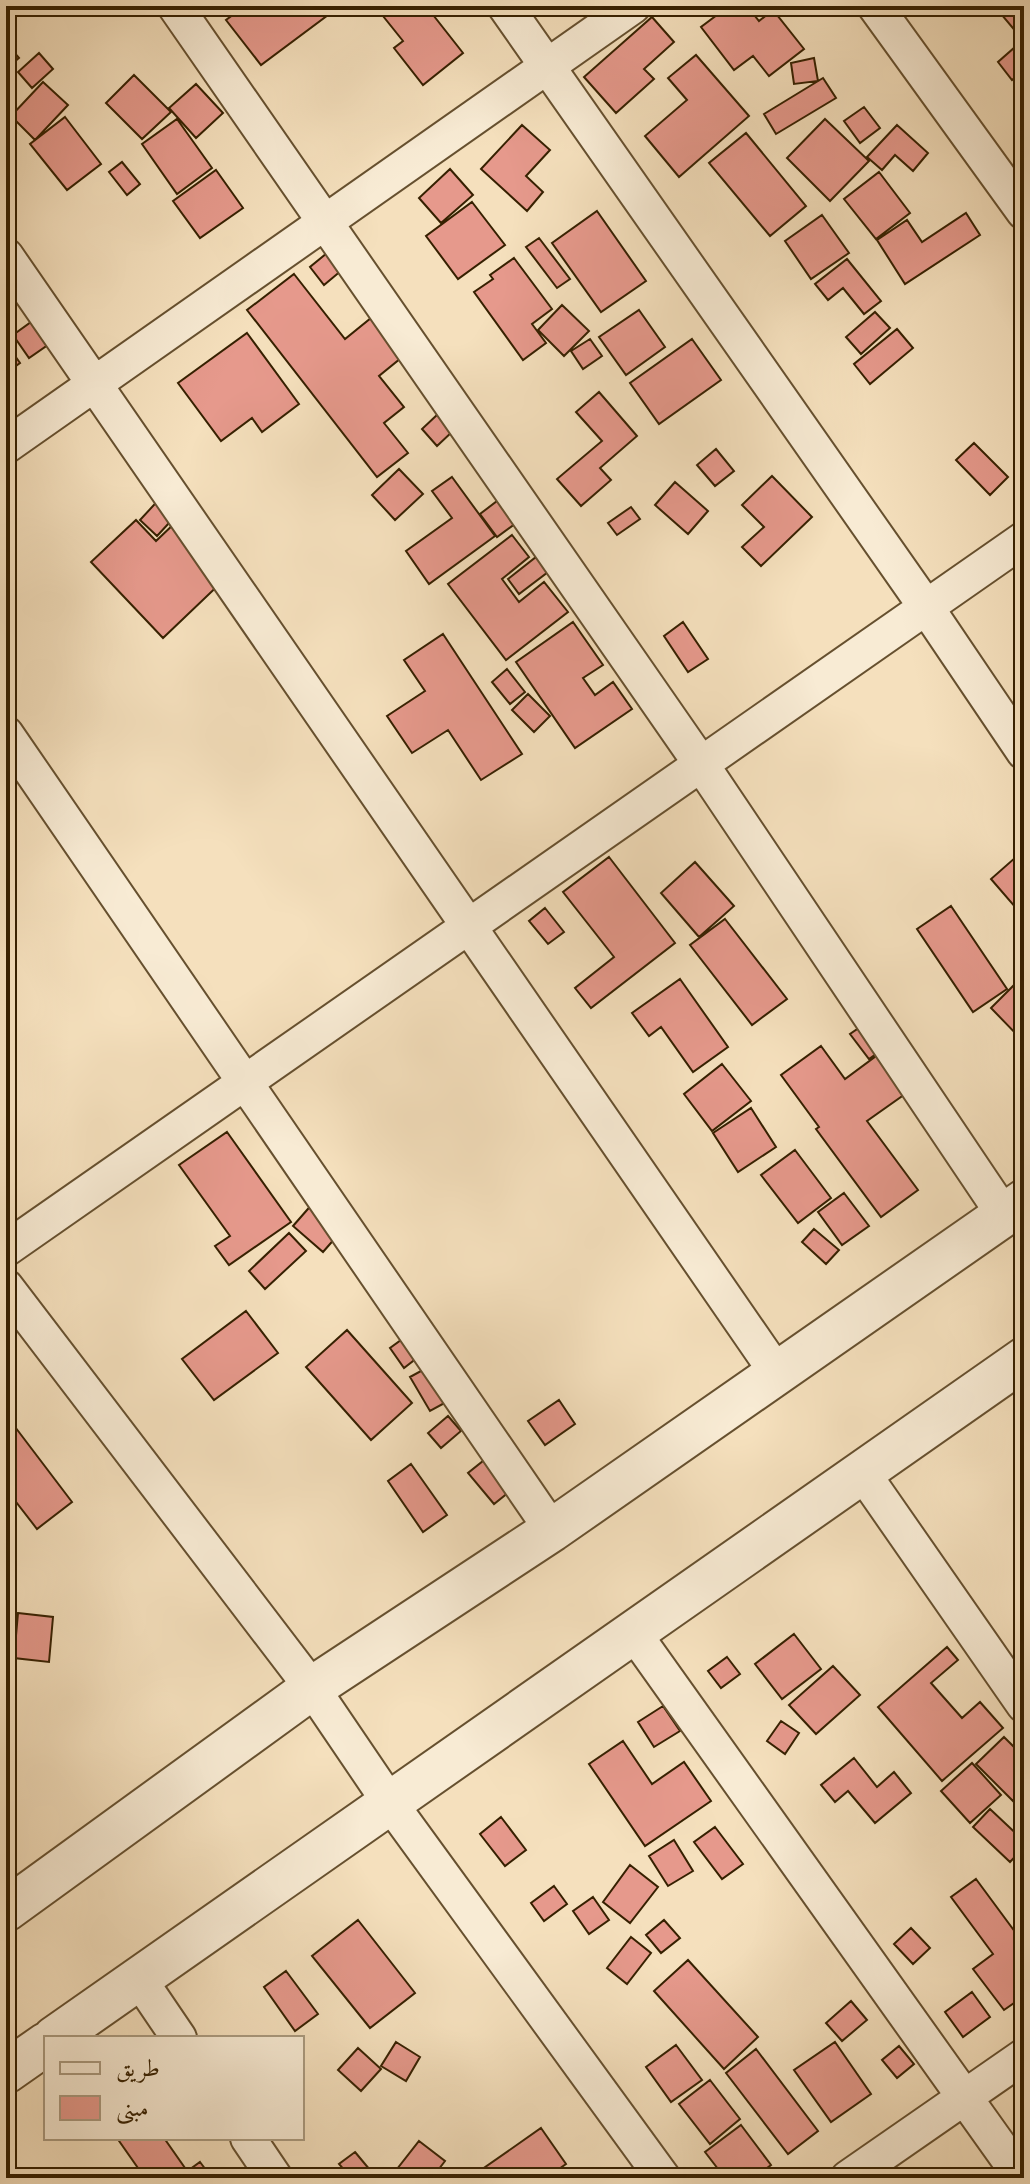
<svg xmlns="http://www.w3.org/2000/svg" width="1030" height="2184" viewBox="0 0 1030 2184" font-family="'EB Garamond',Amiri,serif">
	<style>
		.building { fill: #e6998c; stroke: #362000; stroke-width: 2 }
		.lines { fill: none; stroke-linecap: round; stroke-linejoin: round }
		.minor-casing { stroke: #66502f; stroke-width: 38 }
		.tertiary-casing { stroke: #66502f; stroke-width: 46 }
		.minor { stroke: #f8ebd4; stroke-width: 34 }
		.tertiary { stroke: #f8ebd4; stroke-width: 42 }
	</style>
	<rect width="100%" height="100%" fill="#f5e0bd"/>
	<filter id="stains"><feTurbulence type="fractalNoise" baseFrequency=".0025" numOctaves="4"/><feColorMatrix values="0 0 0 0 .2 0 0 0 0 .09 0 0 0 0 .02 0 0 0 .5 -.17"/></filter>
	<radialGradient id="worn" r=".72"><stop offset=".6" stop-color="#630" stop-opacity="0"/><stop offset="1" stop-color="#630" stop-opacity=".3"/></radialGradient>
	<path class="building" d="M245 6H321L328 15 261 65 226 20Z
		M375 6H426L463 53 423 85 394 48 403 41Z
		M729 6H747L759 21 773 10 804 49 769 76 753 56 734 70 701 27Z
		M1011 6H1024V70L1012 80 998 62 1023 40 1001 14Z
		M652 17 674 42 644 69 654 79 616 113 584 77Z
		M6 43 19 58 6 69Z
		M39 53 53 69 32 88 18 72Z
		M696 55 749 116 679 177 645 136 687 100 668 78Z
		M814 58 818 81 794 84 791 63Z
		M134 75 171 112 142 139 106 103Z
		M823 78 836 98 776 134 764 114Z
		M43 82 68 105 35 140 11 116Z
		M196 84 223 113 196 138 169 108Z
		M864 107 880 128 860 143 844 121Z
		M65 117 101 164 67 190 30 144Z
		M177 119 212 168 177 194 142 144Z
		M825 119 869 161 830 201 787 158Z
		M522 125 550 150 526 176 543 192 527 211 481 169Z
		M897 125 928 153 913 171 895 155 882 170 867 157Z
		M746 133 806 206 770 236 709 163Z
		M122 162 140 184 127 195 109 172Z
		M450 169 473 195 441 223 419 198Z
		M216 170 243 208 200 238 173 201Z
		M879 172 910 213 876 239 844 199Z
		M472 202 505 245 458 279 426 236Z
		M597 211 646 281 601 312 552 243Z
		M966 213 980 235 905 284 877 240 907 220 922 242Z
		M822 215 849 253 811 279 785 241Z
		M539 238 570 279 557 288 526 247Z
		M327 253 342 270 324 285 310 267Z
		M514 258 552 309 532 324 546 343 523 360 474 292 493 279 490 275Z
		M847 259 881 301 864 314 843 288 828 300 815 284Z
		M294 274 345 339 371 318 401 358 379 376 404 407 384 423 408 453 377 477 247 310Z
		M562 305 589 331 564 356 538 330Z
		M639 310 665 347 626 375 599 337Z
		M875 312 890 328 861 354 846 337Z
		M38 317 55 340 29 358 13 335Z
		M897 329 913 348 870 384 854 364Z
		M247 333 299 404 262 432 252 418 221 441 178 383Z
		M590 339 602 356 583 369 571 351Z
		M692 339 721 380 659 424 630 383Z
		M6 343 20 363 6 373Z
		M599 392 637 436 600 468 611 480 581 506 557 479 602 441 576 412Z
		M438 414 453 431 437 446 422 429Z
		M974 443 1008 477 990 495 956 460Z
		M716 449 734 471 715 486 697 465Z
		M399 469 423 494 395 520 372 495Z
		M772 476 812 517 761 566 742 547 764 527 742 505Z
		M452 477 495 536 429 584 406 551 452 518 432 491Z
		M675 482 708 511 688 534 655 505Z
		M165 493 182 509 157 536 140 520Z
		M501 498 519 521 497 537 480 514Z
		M631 507 640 519 617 535 608 523Z
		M136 520 156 541 177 521 228 576 163 638 91 562Z
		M512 535 529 557 502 579 519 602 544 582 568 612 506 660 448 584Z
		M536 557 548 572 519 594 508 579Z
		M573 622 603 665 583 678 595 695 613 682 632 709 575 748 516 662Z
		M683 622 708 659 688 672 664 636Z
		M443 634 522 754 481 780 448 730 412 753 387 716 425 691 404 660Z
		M507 669 525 692 510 704 492 682Z
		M528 694 550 716 534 732 512 710Z
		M1024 850V915L1023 916 991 879Z
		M609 857 675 943 591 1008 575 988 614 957 563 892Z
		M695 862 734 906 699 937 661 893Z
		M951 906 1007 989 973 1012 917 929Z
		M545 908 564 932 548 944 529 921Z
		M725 919 787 999 752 1025 690 945Z
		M680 979 728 1047 693 1072 661 1027 649 1036 632 1013Z
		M1018 981 1024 987V1042L991 1008Z
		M869 1021 887 1046 869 1059 850 1034Z
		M821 1046 845 1079 887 1048 915 1087 867 1121 918 1190 881 1217 816 1129 819 1127 781 1075Z
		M722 1064 751 1101 712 1131 684 1094Z
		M751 1108 776 1147 738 1172 713 1133Z
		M227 1132 291 1222 229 1265 215 1246 230 1236 179 1165Z
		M795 1150 831 1198 798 1223 761 1175Z
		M844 1193 869 1226 842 1245 818 1212Z
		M314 1202 344 1228 323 1252 293 1226Z
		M814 1229 839 1250 826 1264 802 1242Z
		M289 1233 306 1251 265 1289 249 1271Z
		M246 1311 278 1353 214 1400 182 1359Z
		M347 1330 412 1403 371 1440 306 1367Z
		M408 1335 422 1354 404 1368 390 1348Z
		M430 1366 450 1400 430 1411 410 1377Z
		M559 1400 575 1424 545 1445 528 1421Z
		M6 1415 72 1502 37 1529 6 1489Z
		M448 1416 461 1431 441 1448 428 1433Z
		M488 1457 514 1488 494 1504 468 1473Z
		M411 1464 447 1515 423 1532 388 1481Z
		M18 1613 53 1617 49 1662 14 1658Z
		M794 1634 821 1669 782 1699 755 1664Z
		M947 1647 958 1660 931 1683 962 1718 980 1702 1003 1728 942 1781 878 1707Z
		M727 1657 740 1674 721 1688 708 1671Z
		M833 1666 860 1695 816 1734 789 1705Z
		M663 1706 680 1731 654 1747 638 1722Z
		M781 1721 799 1733 785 1754 767 1741Z
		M1004 1737 1024 1757V1790L1013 1801 976 1764Z
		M623 1741 652 1784 684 1762 711 1801 645 1846 589 1764Z
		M854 1758 877 1787 894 1772 911 1793 875 1823 848 1791 835 1802 821 1785Z
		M972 1763 1001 1795 970 1823 941 1791Z
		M990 1809 1024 1841V1847L1010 1862 973 1827Z
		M501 1817 526 1850 505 1866 480 1834Z
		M715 1827 743 1864 722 1879 694 1842Z
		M674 1840 693 1871 668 1886 649 1856Z
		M630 1865 658 1887 630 1923 603 1902Z
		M976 1879 1024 1944V1996L1004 2010 973 1969 993 1954 951 1897Z
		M554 1886 567 1904 544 1921 531 1903Z
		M593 1897 609 1920 589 1934 573 1911Z
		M358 1920 415 1993 370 2028 312 1956Z
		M664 1920 680 1938 661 1953 646 1935Z
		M911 1928 930 1948 913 1964 894 1944Z
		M631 1937 651 1953 627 1984 607 1968Z
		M688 1960 758 2037 724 2069 654 1991Z
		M286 1971 318 2014 295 2031 264 1987Z
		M972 1992 990 2017 963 2037 945 2012Z
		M851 2001 867 2020 842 2041 826 2023Z
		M396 2042 420 2057 406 2081 381 2066Z
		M835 2042 871 2094 831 2122 794 2070Z
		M676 2045 702 2080 671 2102 646 2067Z
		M899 2046 914 2064 897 2078 882 2060Z
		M358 2048 381 2069 361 2091 338 2070Z
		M756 2049 818 2131 788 2154 726 2073Z
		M710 2080 740 2119 710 2144 679 2104Z
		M741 2125 771 2165 754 2178H725L705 2152Z
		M541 2128 566 2164 546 2178H488L481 2170Z
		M117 2138H164L185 2168 170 2178H145Z
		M419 2141 445 2161 432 2178H390Z
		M355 2152 370 2170 361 2178H351L339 2164Z
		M200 2162 212 2178H178Z
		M885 2165 894 2178H867Z"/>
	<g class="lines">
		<g class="minor-casing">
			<path id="minor" d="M175 6 701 764 1004 1215
				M505 6 926 607 1024 752
				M875 6 1024 212
				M6 256 777 1373
				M6 446 633 6
				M6 734 552 1530
				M6 1249 1024 539
				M6 1287 312 1688 390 1803 663 2178
				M862 1472 1024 1705
				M633 1632 1022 2178
				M139 1979 179 2038
				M248 2138 275 2178
				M848 2178 1024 2056"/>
		</g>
		<g class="tertiary-casing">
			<path id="tertiary" d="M6 1910 312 1688 552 1530 1024 1201
				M54 2038 1024 1359
				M6 2072 46 2044"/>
		</g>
		<use href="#minor" class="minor"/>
		<use href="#tertiary" class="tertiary"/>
	</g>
	<rect width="1030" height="2184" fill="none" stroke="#f5e0bd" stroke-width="32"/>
	<rect x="8" y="8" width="1014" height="2168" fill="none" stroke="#362000" stroke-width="4"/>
	<rect x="16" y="16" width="998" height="2152" fill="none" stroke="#362000" stroke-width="2"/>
	<rect x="44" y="2036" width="260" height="104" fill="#f8ebd4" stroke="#aa9a7f" stroke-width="2"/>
	<rect x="60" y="2062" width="40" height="12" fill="#f8ebd4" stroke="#aa9a7f" stroke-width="2"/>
	<text x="116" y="2076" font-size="24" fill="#362000">طريق</text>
	<rect x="60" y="2096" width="40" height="24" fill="#e6998c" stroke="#aa9a7f" stroke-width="2"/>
	<text x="116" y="2116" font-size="24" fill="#362000">مبنى</text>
	<rect width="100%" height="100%" filter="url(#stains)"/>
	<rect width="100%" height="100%" fill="url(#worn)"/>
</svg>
